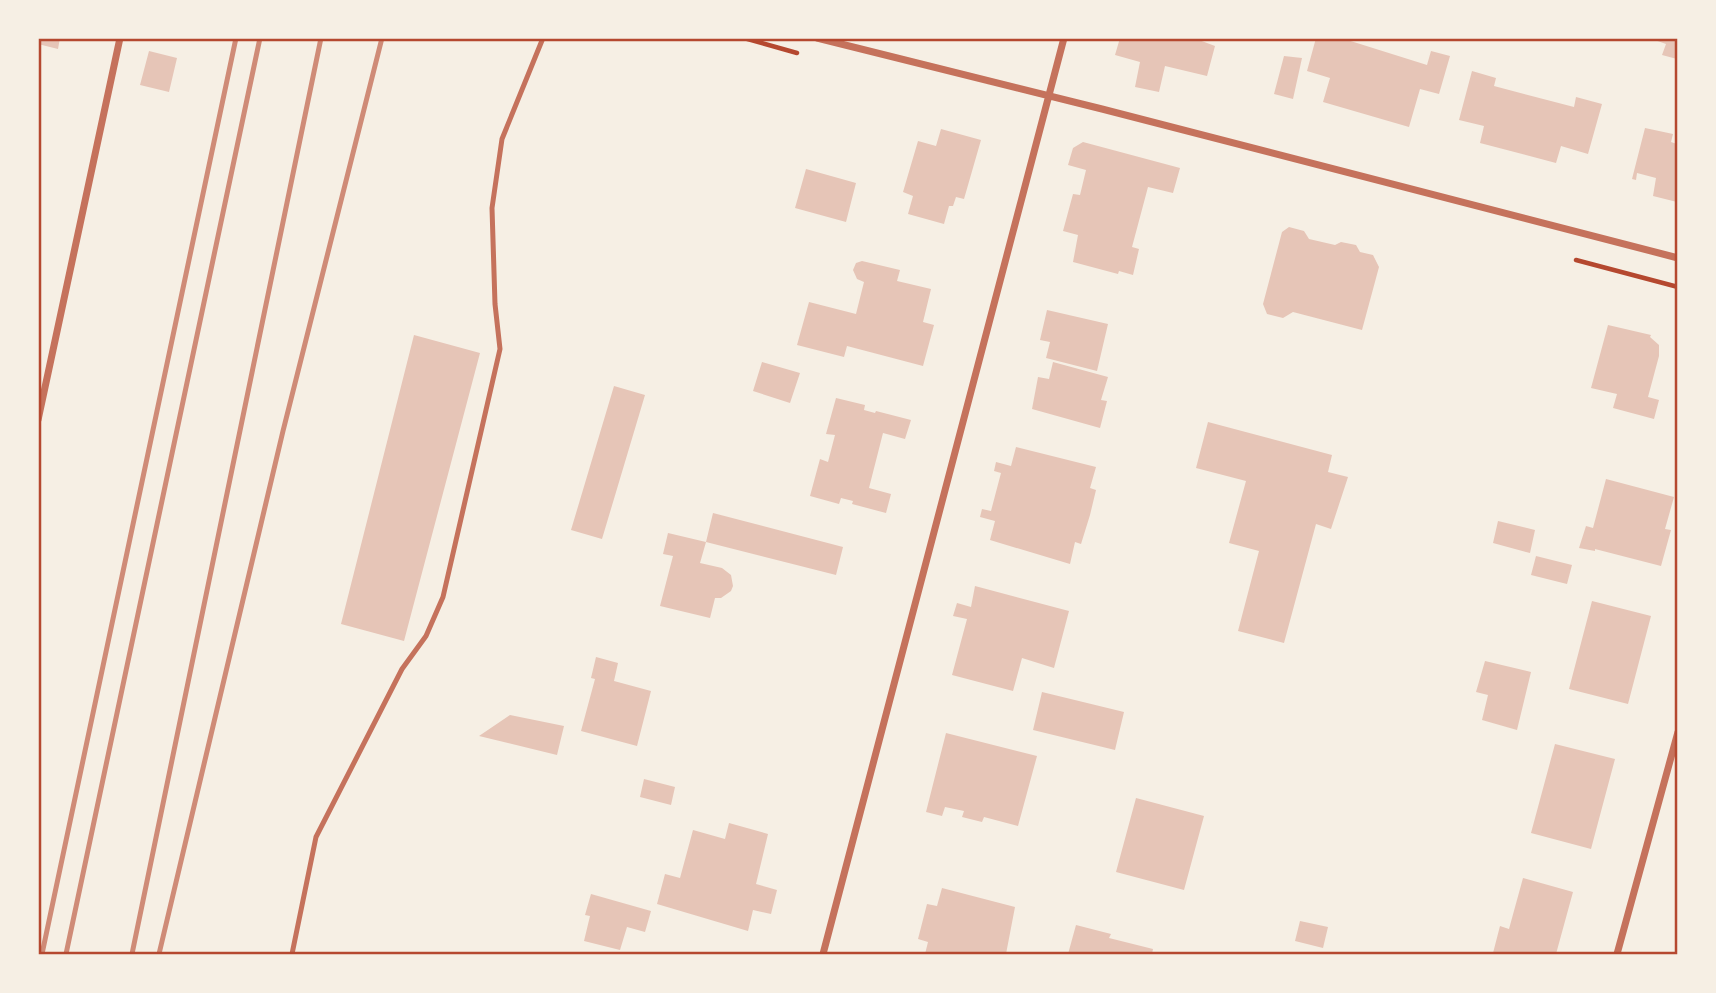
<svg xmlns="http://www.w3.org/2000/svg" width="1716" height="993" viewBox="0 0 1716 993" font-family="'Noto Sans',sans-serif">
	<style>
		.building { fill: #e6c5b7 }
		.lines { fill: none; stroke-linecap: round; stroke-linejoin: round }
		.path { stroke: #b5482f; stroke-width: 4.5 }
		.service { stroke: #c5725c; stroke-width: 5 }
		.minor { stroke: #c5725c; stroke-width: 7 }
		.rail { stroke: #cf8b77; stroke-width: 5 }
		.neatline { fill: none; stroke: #b5482f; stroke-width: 2.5 }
	</style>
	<rect width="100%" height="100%" fill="#f6efe4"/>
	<path class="building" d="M38 38H60L58 49 38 44Z
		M1120 38H1199V40L1215 46 1207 76 1165 66 1159 92 1135 87 1140 62 1115 55Z
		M1316 38H1341L1427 65 1431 51 1450 56 1439 94 1420 89 1409 127 1323 102 1330 78 1307 71Z
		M1649 38H1677V59L1662 55 1666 44Z
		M149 51 177 58 169 92 140 85Z
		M1284 56 1302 58 1293 99 1274 94Z
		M1472 71 1496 78 1494 86 1574 107 1576 97 1602 104 1588 154 1561 146 1556 163 1480 143 1484 126 1459 120Z
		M1645 128 1673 134 1671 142 1677 144V202L1653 196 1656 178 1637 173 1636 180 1632 179Z
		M941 129 981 140 964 199 956 197 953 206H949L944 224 908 214 913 196 903 192 918 141 936 146Z
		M1083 142 1180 168 1173 193 1148 187 1132 247 1139 249 1133 275 1119 271 1118 274 1073 262 1078 235 1063 231 1073 194 1080 195 1086 170 1068 165 1073 148Z
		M806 169 856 183 846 222 795 208Z
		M1289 227 1304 231 1309 239 1335 245 1341 242 1356 245 1360 252 1373 255 1379 267 1362 330 1293 312 1283 318 1267 314 1263 304 1282 232Z
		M862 261 900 270 897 281 931 289 923 322 934 325 923 366 847 346 844 357 797 345 809 302 856 314 864 282 857 279 853 270 856 263Z
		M1047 310 1108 324 1097 371 1046 358 1050 342 1040 340Z
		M1608 325 1651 335 1650 337 1659 345V356L1648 397 1659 400 1654 419 1613 408 1617 394 1591 388Z
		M414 335 480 353 404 641 341 624Z
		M762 362 800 373 790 403 753 391Z
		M1053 362 1108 377 1101 400 1107 401 1100 428 1032 409 1038 377 1049 379Z
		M614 386 645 395 602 539 571 530Z
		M836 398 865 405 864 410 875 413 876 411 911 420 905 439 883 433 869 488 891 494 886 513 852 504 853 501 841 498 839 504 810 496 820 459 828 462 835 435 826 434Z
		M1208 422 1332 455 1328 472 1348 477 1331 529 1316 524 1284 643 1238 631 1259 551 1229 543 1246 481 1196 468Z
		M1016 447 1096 467 1090 488 1096 490 1090 515 1081 544 1075 542 1070 564 990 540 995 521 980 517 982 509 991 511 1001 473 994 471 996 462 1011 466Z
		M1606 479 1674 497 1665 529 1671 530 1661 566 1595 549V551L1579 548 1586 526 1593 528Z
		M713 513 843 547 836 575 706 542Z
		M1498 521 1535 530 1530 553 1493 543Z
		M668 533 706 542 700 563 722 568 731 575 733 586 731 591 721 598H715L710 618 660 606 673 556 663 554Z
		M1536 556 1572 565 1567 584 1531 575Z
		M975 586 1069 611 1054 668 1022 658 1013 691 952 675 967 619 953 616 957 603 971 607Z
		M1592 601 1651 616 1628 704 1569 689Z
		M596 657 618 663 614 681 651 691 637 746 581 731 595 679 591 678Z
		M1485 661 1531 672 1517 730 1482 720 1488 695 1476 692Z
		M1042 692 1124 712 1115 750 1033 730Z
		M510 715 564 726 557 755 479 736Z
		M946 733 1037 756 1018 826 984 817 982 822 962 817 964 811 945 807 942 816 926 812Z
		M1555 744 1615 759 1591 849 1531 833Z
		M644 779 675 787 671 805 640 797Z
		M1136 798 1204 816 1184 890 1116 872Z
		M729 823 768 834 756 884 777 890 771 914 753 910 748 931 657 904 665 874 680 878 693 830 725 839Z
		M1523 878 1573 892 1556 954H1487L1488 952 1493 953 1500 926 1509 929Z
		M942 888 1015 907 1006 954H925L928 942 918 939 927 904 937 906Z
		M591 894 651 911 645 932 627 927 620 950 584 941 590 916 585 915Z
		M1300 921 1328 927 1323 948 1295 941Z
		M1076 925 1111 934 1109 938 1153 949 1152 954H1068Z"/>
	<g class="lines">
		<path class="path" d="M744 38 797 53
			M1576 260 1678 287"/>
		<path class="service" d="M292 954 316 837 402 669 426 636 443 597 500 349 495 304 492 208 502 139 543 38"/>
		<path class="minor" d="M817 38 1102 109 1678 258
			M38 420 120 38
			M823 954 1064 38
			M1617 954 1678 732"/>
		<path class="rail" d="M42 954 236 38
			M66 954 260 38
			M132 954 321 38
			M159 954 283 431 382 38"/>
	</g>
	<rect width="1716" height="993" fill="none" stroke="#f6efe4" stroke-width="80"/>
	<rect x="40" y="40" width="1636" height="913" class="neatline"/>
</svg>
